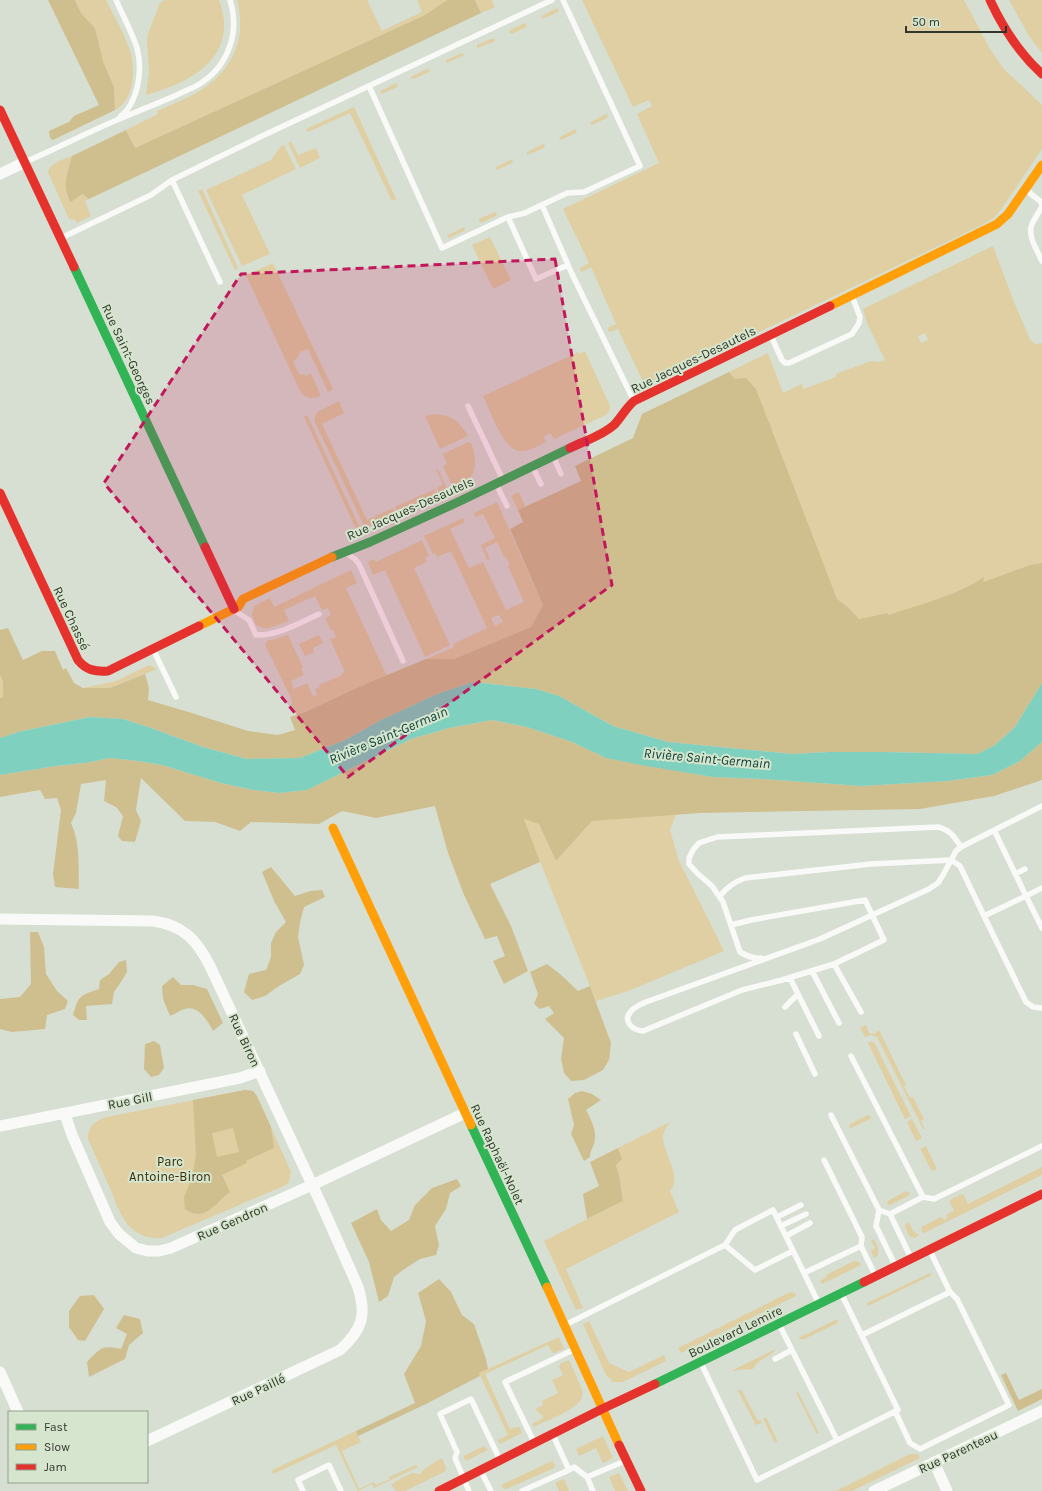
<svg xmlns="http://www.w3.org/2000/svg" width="1042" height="1491" viewBox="0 0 1042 1491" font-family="Karla,sans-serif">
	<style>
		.green { fill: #dfcfa2; fill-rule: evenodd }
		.forest { fill: #cfbf8f; fill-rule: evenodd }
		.water { fill: #80d0bf }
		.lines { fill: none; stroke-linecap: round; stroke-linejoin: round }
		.lane { stroke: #f9faf8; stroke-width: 5.5 }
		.street { stroke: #f9faf8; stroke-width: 11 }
		.fast { stroke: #30b455; stroke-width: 9 }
		.slow { stroke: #ff9f0a; stroke-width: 9 }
		.jam { stroke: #e5322d; stroke-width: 9 }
		.marked { fill: #c2185b; fill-opacity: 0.2; stroke: #c2185b; stroke-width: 3; stroke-dasharray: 8 5; stroke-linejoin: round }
		.labels { text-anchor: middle; stroke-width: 4; stroke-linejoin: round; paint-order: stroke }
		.street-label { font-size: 13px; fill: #30362c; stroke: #d6e5cd }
		.park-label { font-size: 13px; fill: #3b2c09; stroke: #d6e5cd }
		.water-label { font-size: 14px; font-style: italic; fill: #0e413a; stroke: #d6e5cd }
	</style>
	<rect width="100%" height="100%" fill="#d7dfd3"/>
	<path class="green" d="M75 0H106C114 16 127 38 131 54 135 73 134 100 115 110L114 87 103 61 95 28 81 13Z
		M165 0H219C240 56 192 83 146 95L149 72 147 41 148 34 160 3Z
		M237 0H367L382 31 422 12 417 0H447L425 15 135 148 126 130 158 114 157 111C172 104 190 98 204 88 234 68 247 35 237 0Z
		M475 0H492L495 7 481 13Z
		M582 0H964L990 49 1004 69 1042 105V149L1000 211 995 217 982 225 655 382 651 381 644 384 618 329 610 332 608 331V328L616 324 591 267 582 272 580 271V268L589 263 563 209 659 163 637 114 652 106 649 100 633 107Z
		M1009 0H1042V53L1029 36Z
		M557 8 559 10 558 12 543 19 541 17V16Z
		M525 23 527 25 526 27 512 34 509 32 510 30Z
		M493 38 495 40 494 42 477 48V45Z
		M462 53 464 55 463 56 446 63V60Z
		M427 69 430 70 429 72 414 79 411 78 412 76Z
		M396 83 398 86 397 87 382 94 380 92 381 91Z
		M354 107 396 199 392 201 350 113 308 132 306 129Z
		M606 114 608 115 607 118 592 125 590 124 591 122Z
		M575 129 577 130 576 133 561 140 559 139 560 137Z
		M291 141 298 155 316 148 320 158 300 168 288 143Z
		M543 144 545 145 544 148 527 155V152Z
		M284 145 296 169 242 195 270 254 242 266 206 190 271 160 281 146Z
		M72 156C67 170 65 183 67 198L81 194 89 199 85 201 91 216 77 223 75 220 69 219 48 172C50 163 64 159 72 156Z
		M512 159 513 161 512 163 497 170 495 168 496 167Z
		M202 189 238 268 235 270 198 191Z
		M495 212H497L496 216 481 223 479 221V219Z
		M464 227 465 229 464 231 449 238 447 236 448 235Z
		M490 237 511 280 493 289 472 245Z
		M993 246 1014 302 1030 339 1035 344 1042 343V563L1030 565 983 582V578C956 596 920 605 889 616L887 613 859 619 848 607 837 599 827 574 735 379 729 372 768 353 783 393 802 384 803 389 836 377V374L871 361 879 362 885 360 867 323 863 309ZM925 333 928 340 921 343 918 336Z
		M273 263 333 389 328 392 308 349 300 352 298 357 293 362 300 375 303 374 306 376 311 373 321 396C313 399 308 399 301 393L246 275Z
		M585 351 610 406 609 412 606 415 554 439 550 433 544 437 546 442C538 446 528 452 519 451 503 449 490 410 483 396L578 352 579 354Z
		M339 401 344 413 322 424 367 520 393 508 395 513 365 528 315 422 314 419 317 412Z
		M435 414C455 417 456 419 468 435L466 437 440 449 425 416Z
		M307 415 360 528 355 527 304 417Z
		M468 442 471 443C475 451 478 470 470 477 466 481 458 484 452 486L443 466 447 464 443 454Z
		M438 469 447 489 439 493 437 488 443 484 436 470Z
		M435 489 437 494 397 512 395 507Z
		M519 492 525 506 518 510 511 496Z
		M497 502 543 605 531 627 454 659H426L454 647 453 644 487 628 451 551 437 557 435 553 433 554 424 536 463 518 465 522 450 529 469 568 483 562 506 610 524 602 508 566 510 565 506 557H504L497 542 485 548 490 559 487 560 481 545 495 538 483 514 475 517 474 513ZM499 615 503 622 495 626 491 618Z
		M422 540 429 556 425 558 427 562 414 568 450 645 425 657 385 570 373 575 368 562 374 559 376 562Z
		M351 570 357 583 346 588 387 676 297 715 292 705 291 698 265 645 268 640H272L288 635 303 667 301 668 304 675 291 681 294 689 307 683 313 696 317 695 315 689 320 687 319 685 342 675V673L345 672 330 639 336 637 333 630H331L325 618 331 615 328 608 322 610 315 596 284 610 289 621 266 629 256 625 252 615 254 606 270 598 274 607Z
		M319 635 323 643 313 648 314 652 305 656 299 644Z
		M149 665 157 669 110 688H83L116 681Z
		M0 675 3 682V697L0 698Z
		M676 814 670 830 679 861 724 951 628 991 596 1001 523 819 539 823 556 861 592 821Z
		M866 1025 869 1033 874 1034 879 1030 906 1085 904 1086 910 1098 913 1097 924 1119 921 1121 925 1129H923L877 1037 871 1035 865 1037 860 1028Z
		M872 1041 875 1044 911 1116 905 1119 868 1043Z
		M245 1090 253 1091 257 1096 291 1172 289 1181 286 1185 162 1238C149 1239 138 1235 129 1226 121 1217 116 1204 112 1193 104 1175 96 1157 88 1139 87 1127 96 1120 107 1117Z
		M868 1115 871 1116 870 1119 851 1128 849 1127 850 1124Z
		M912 1119 922 1138 916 1141 907 1122Z
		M670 1122C667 1127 663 1131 663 1137 663 1154 683 1176 670 1191L679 1212 566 1269 583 1308 576 1310 544 1241 623 1201 619 1175 616 1165 622 1159 618 1148Z
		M926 1146 937 1169 932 1171 920 1149Z
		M1042 1167V1175L924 1233 922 1232 921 1227 941 1217 945 1220 947 1219V1214L954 1211 950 1203V1200L962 1194 964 1195 968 1204Z
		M906 1191 910 1193 908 1196 890 1205 887 1204 888 1201Z
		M909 1222 913 1231 919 1235 915 1238 910 1237 905 1227 906 1224Z
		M874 1239 878 1247V1255L874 1258 871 1251 875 1248 871 1241Z
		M854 1261 859 1262 861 1265 822 1284 820 1281 827 1277 826 1275Z
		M930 1273 932 1275 868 1306 867 1303Z
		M790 1292 795 1293 796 1296 681 1353 678 1348Z
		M838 1319V1322L836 1324 802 1340 798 1338Z
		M589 1321 609 1363 629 1372 664 1355 666 1361 623 1382H611L612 1380 606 1375 583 1324Z
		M559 1337 564 1349 554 1353 552 1352 548 1345 485 1374 510 1429 517 1427H520L522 1433 500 1444 498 1440 508 1435 479 1373Z
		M776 1349C773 1355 763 1358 757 1363 754 1366 755 1368 751 1370 746 1368 738 1371 731 1371Z
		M569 1360 582 1389C583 1393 582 1397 580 1401 574 1410 544 1422 534 1427L532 1424 543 1418 541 1414H540L535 1409 543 1405 542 1401 558 1393 552 1380 563 1375 559 1367 561 1363Z
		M741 1389 758 1421 760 1420 762 1423 756 1425 738 1391Z
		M798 1392 819 1433 817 1434 796 1393Z
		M766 1417 778 1442 775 1443 763 1419Z
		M356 1431 361 1442 342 1451 359 1489 374 1482 376 1485 390 1479 389 1477 416 1465 418 1467 374 1488 372 1484 358 1491 336 1445 273 1474 272 1470Z
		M603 1436 613 1458 603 1463 596 1448 579 1456 576 1449Z
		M484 1446 488 1450 466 1461 464 1458V1456Z
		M910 1454H918L920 1458 852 1491H836Z
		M442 1458 446 1468V1471L405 1491H396L391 1485 396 1481 412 1473 421 1474V1472L433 1463Z
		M552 1461 555 1465 554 1468 506 1489H504L501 1485Z
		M619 1473 628 1491H615L609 1477Z
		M564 1479 569 1491H559L555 1483Z"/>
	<path class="forest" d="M48 0H75L81 13 95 28 103 61 114 87 115 110 53 140 50 138 49 131 69 122 74 116 99 105Z
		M447 0H475L481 13 89 199 82 194 71 202C61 190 68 169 72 156L126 130 135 148 425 15Z
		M729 372 735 379 746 378 756 389 837 599 848 607 859 619 887 613 889 615C921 604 956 596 984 577L983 582 1030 565 1042 563V683L1015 727 995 745 977 754 882 752H829L793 754 668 742 613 726 559 696 536 689 473 682 437 694 381 720 345 740 300 758 247 759 203 747 151 728 123 719 90 717 18 732 0 738V698L3 697V682L0 675V630L8 628 23 660 42 651H55L63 670 66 668 74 683 83 688H110L145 674 149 688 148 700 192 713 248 731 278 735 295 730 290 717 305 712 368 683 426 659H454L531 627 543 605 510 529 523 522 518 510 581 481 575 466 633 438 642 414Z
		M492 720 527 727 572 742 606 758 713 777 761 779 861 786 948 781 992 775 1020 761 1042 742V780L994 796 920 809 700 813 592 821 556 861 539 824 524 819 540 862 490 884 511 926 528 971 504 984 493 961 505 956 497 936 485 939 464 895 448 853 435 806 376 818 342 811 319 824 251 822 240 831 215 822 185 821 141 778 136 810 141 821 135 842 122 841 118 836 123 816 116 807 104 801 106 780 81 784 76 813 71 823C81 845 78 867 79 889L55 887 53 874 61 810 57 798 45 799 40 790 0 797V775L56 766 85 763 110 758 138 761 162 765 221 783 253 790 279 793 307 790 411 739 449 728Z
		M271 867 295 896 310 891 322 890 325 897 304 907 300 923 298 937 304 965 300 974 279 986 265 996 252 1000 244 992 249 974 266 970 271 957V943L276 932 286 922 274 901 262 872Z
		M30 932H38L44 947 46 974 57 991 68 1001 65 1009 47 1015 45 1029 12 1032 0 1029V999L20 997 31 984Z
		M126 960 127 972 121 982 114 992 112 1004 86 1006 87 1020H79L73 1015C79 995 79 996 99 989L100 980 109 974 119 962Z
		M547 964 560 974 578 991 590 986 611 1043 609 1060 603 1070 584 1080 571 1081 564 1073 561 1059 564 1038 545 1019 554 1013 549 1006 540 1009 534 1004 538 994 530 972Z
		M173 977 181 985H193L207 989 223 1023 213 1031C208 1021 198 1005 185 1009 180 1010 175 1014 170 1016L163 999 162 986Z
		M154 1041 160 1045 164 1068 159 1075 151 1077 144 1069 145 1044Z
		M245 1090 253 1091 257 1096 271 1127 274 1148 246 1161 247 1163 222 1175 230 1192C215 1203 205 1223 185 1209L184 1197 192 1177 196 1155 193 1100ZM233 1128 239 1152 217 1157 212 1133Z
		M582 1091 592 1094 601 1100 586 1110C590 1118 596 1128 595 1138 595 1145 590 1150 590 1157L584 1161 571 1134 574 1125 568 1099 575 1093Z
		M618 1148 622 1159 616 1165 619 1175 623 1201 587 1219 583 1194 599 1186 590 1162Z
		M457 1179 461 1186 450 1193 446 1209 435 1226 439 1245 436 1255 420 1259 403 1270 394 1277 388 1296 379 1302 369 1262 351 1223 377 1209 381 1220 391 1231 409 1220 415 1205 432 1188Z
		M439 1279 451 1292 462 1315 474 1324 486 1359 488 1369 479 1373 480 1376 426 1404 358 1436 356 1431 415 1403 404 1374 421 1346 426 1321 418 1293Z
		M94 1295 104 1309 85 1341 78 1340 69 1327V1311L80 1296Z
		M124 1315 140 1319 143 1333 129 1345 125 1359 89 1377 87 1362C101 1348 101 1345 121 1349L127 1334 116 1328Z
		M1006 1373 1019 1400 1042 1389V1399L1018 1411 1001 1375Z"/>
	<path class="water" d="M473 682 536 689 559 696 613 726 668 742 793 754 829 752H882L977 754 995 745 1015 727 1042 683V742L1020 761 992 775 948 781 861 786 761 779 713 777 646 766 606 758 572 742 527 727 492 720 449 728 411 739 307 790 279 793 253 790 221 783 162 765 138 761 110 758 85 763 56 766 0 775V738L18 732 90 717 123 719 151 728 203 747 247 759 300 758 345 740 381 720 437 694Z"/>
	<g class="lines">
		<path class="lane" d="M116 0C123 16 132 32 137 48 143 70 138 103 120 117
			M369 86 442 248 508 217 525 213 567 193 584 192 640 166 563 0
			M25 162C56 149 86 133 117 120 138 111 159 103 179 94 186 90 194 88 201 83 229 65 240 31 230 0
			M172 180 220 282
			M1026 190 1040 201 1042 205
			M542 205 572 274 633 399
			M1042 206C1039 212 1035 218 1032 224 1027 236 1037 250 1042 261
			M508 217 536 279 568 265
			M61 238 151 195 172 180 260 137 552 0
			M771 336 782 360 785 363H789L852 334 859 323 860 317 852 296
			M468 406 503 480
			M554 458 561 474
			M533 468 541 484
			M496 484 507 506
			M346 553 355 559 359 564 403 661
			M235 611 249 620 256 635C277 636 300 623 319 614
			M154 651 176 697
			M994 830 1026 896 984 916 1026 1002 1033 1007 1042 1008
			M1015 874 1025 869
			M1042 888 1026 896 1042 928
			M720 896C727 887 734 882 745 878L871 864 951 860 960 866 984 916
			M731 925 751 920 865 900 884 940 834 964 782 980 742 990 643 1031C631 1030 622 1020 632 1010 636 1006 642 1004 646 1002L820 939 929 889 938 883 943 875 956 851 961 847 1042 806
			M761 958C753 959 747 956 740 952L723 902 712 886 697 873 689 864V858L693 850 699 843 717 837 938 827C950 830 954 836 961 847
			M834 964 861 1012
			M812 971 839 1023
			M790 978 819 1036
			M785 1007 798 994
			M796 1034 815 1074
			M851 1056 923 1197
			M831 1115 879 1210 890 1214 911 1258
			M824 1160 862 1237 861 1246
			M879 1210 876 1226 895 1265
			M890 1214 923 1197 934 1199 1042 1146
			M777 1217 801 1205
			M781 1226 806 1214
			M786 1236 810 1223
			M725 1245 755 1270 793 1251
			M818 1302 804 1273 861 1246 875 1275
			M779 1324 837 1440
			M565 1325 725 1245 735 1230 773 1210 804 1273
			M862 1335 950 1292 930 1251
			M775 1359 792 1350
			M701 1363 757 1480 898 1410 842 1295
			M895 1411 910 1443 920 1449 1009 1405 957 1299 950 1292
			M534 1442 505 1382 575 1349
			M569 1470 574 1467 587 1477 625 1461
			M481 1471 491 1491
			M587 1477 593 1491
			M303 1491 298 1480 329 1465 341 1491
			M469 1491 455 1458 457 1452 440 1414 471 1399 499 1458
			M522 1491 569 1470 553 1435"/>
		<path class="street" d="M0 174 25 162
			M0 919 153 921C183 925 197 940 210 966L323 1208 358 1287C367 1316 362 1330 340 1350L147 1441
			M65 1114 72 1135 110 1222 119 1234 136 1248 148 1251H159L171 1248 312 1185 465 1113
			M0 1126 240 1078 260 1071
			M0 1372 18 1412
			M934 1462 947 1491
			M874 1491 1042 1411"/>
		<path class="fast" d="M74 267 205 547
			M332 557 370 542 458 502 570 448
			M471 1125 547 1287
			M655 1384 864 1282"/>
		<path class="slow" d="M830 306 997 224 1008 214 1042 165
			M199 626 238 607 243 599 332 557
			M333 828 471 1125
			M547 1287 619 1445"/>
		<path class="jam" d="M990 0C1003 28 1019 53 1042 74
			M0 110 74 267
			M570 448C584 441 602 436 614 425 621 418 625 409 634 401L830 306
			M0 493 78 660C86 670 95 672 108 671L199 626
			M205 547 234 609
			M864 1282 1042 1194
			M619 1445 641 1491
			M439 1491 602 1409 655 1384"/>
	</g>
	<path class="marked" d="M555 259 612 585 348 777 104 483 241 274Z"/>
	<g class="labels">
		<g class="street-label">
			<text transform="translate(129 354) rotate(65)" y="5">Rue Saint-Georges</text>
			<text transform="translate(693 359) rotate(-26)" y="5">Rue Jacques-Desautels</text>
			<text transform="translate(410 508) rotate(-24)" y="5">Rue Jacques-Desautels</text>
			<text transform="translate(72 618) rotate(65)" y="5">Rue Chassé</text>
			<text transform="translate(245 1040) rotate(65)" y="5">Rue Biron</text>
			<text transform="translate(130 1100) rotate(-11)" y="5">Rue Gill</text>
			<text transform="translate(498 1154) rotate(65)" y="5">Rue Raphaël-Nolet</text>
			<text transform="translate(232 1221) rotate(-24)" y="5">Rue Gendron</text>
			<text transform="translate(735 1331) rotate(-26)" y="5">Boulevard Lemire</text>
			<text transform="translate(258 1389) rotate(-25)" y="5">Rue Paillé</text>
			<text transform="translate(958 1451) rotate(-25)" y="5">Rue Parenteau</text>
		</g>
		<g class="park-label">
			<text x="170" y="1166">Parc<tspan x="170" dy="15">Antoine-Biron</tspan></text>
		</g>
		<g class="water-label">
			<text transform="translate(388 735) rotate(-23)" y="5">Rivière Saint-Germain</text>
			<text transform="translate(707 758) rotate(5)" y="5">Rivière Saint-Germain</text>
		</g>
	</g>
	<rect x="8" y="1411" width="140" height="72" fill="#d6e5cd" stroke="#949f8d"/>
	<rect x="16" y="1424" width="20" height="6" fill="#30b455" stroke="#949f8d"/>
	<text x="44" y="1431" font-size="12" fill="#30362c">Fast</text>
	<rect x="16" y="1444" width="20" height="6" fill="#ff9f0a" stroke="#949f8d"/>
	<text x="44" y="1451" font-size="12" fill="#30362c">Slow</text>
	<rect x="16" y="1464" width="20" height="6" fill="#e5322d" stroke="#949f8d"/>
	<text x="44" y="1471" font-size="12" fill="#30362c">Jam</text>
	<path d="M906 26v6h100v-6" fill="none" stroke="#30362c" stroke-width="2"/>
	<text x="912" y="26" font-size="12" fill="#30362c" stroke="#d6e5cd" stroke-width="3" paint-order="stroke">50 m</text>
</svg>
